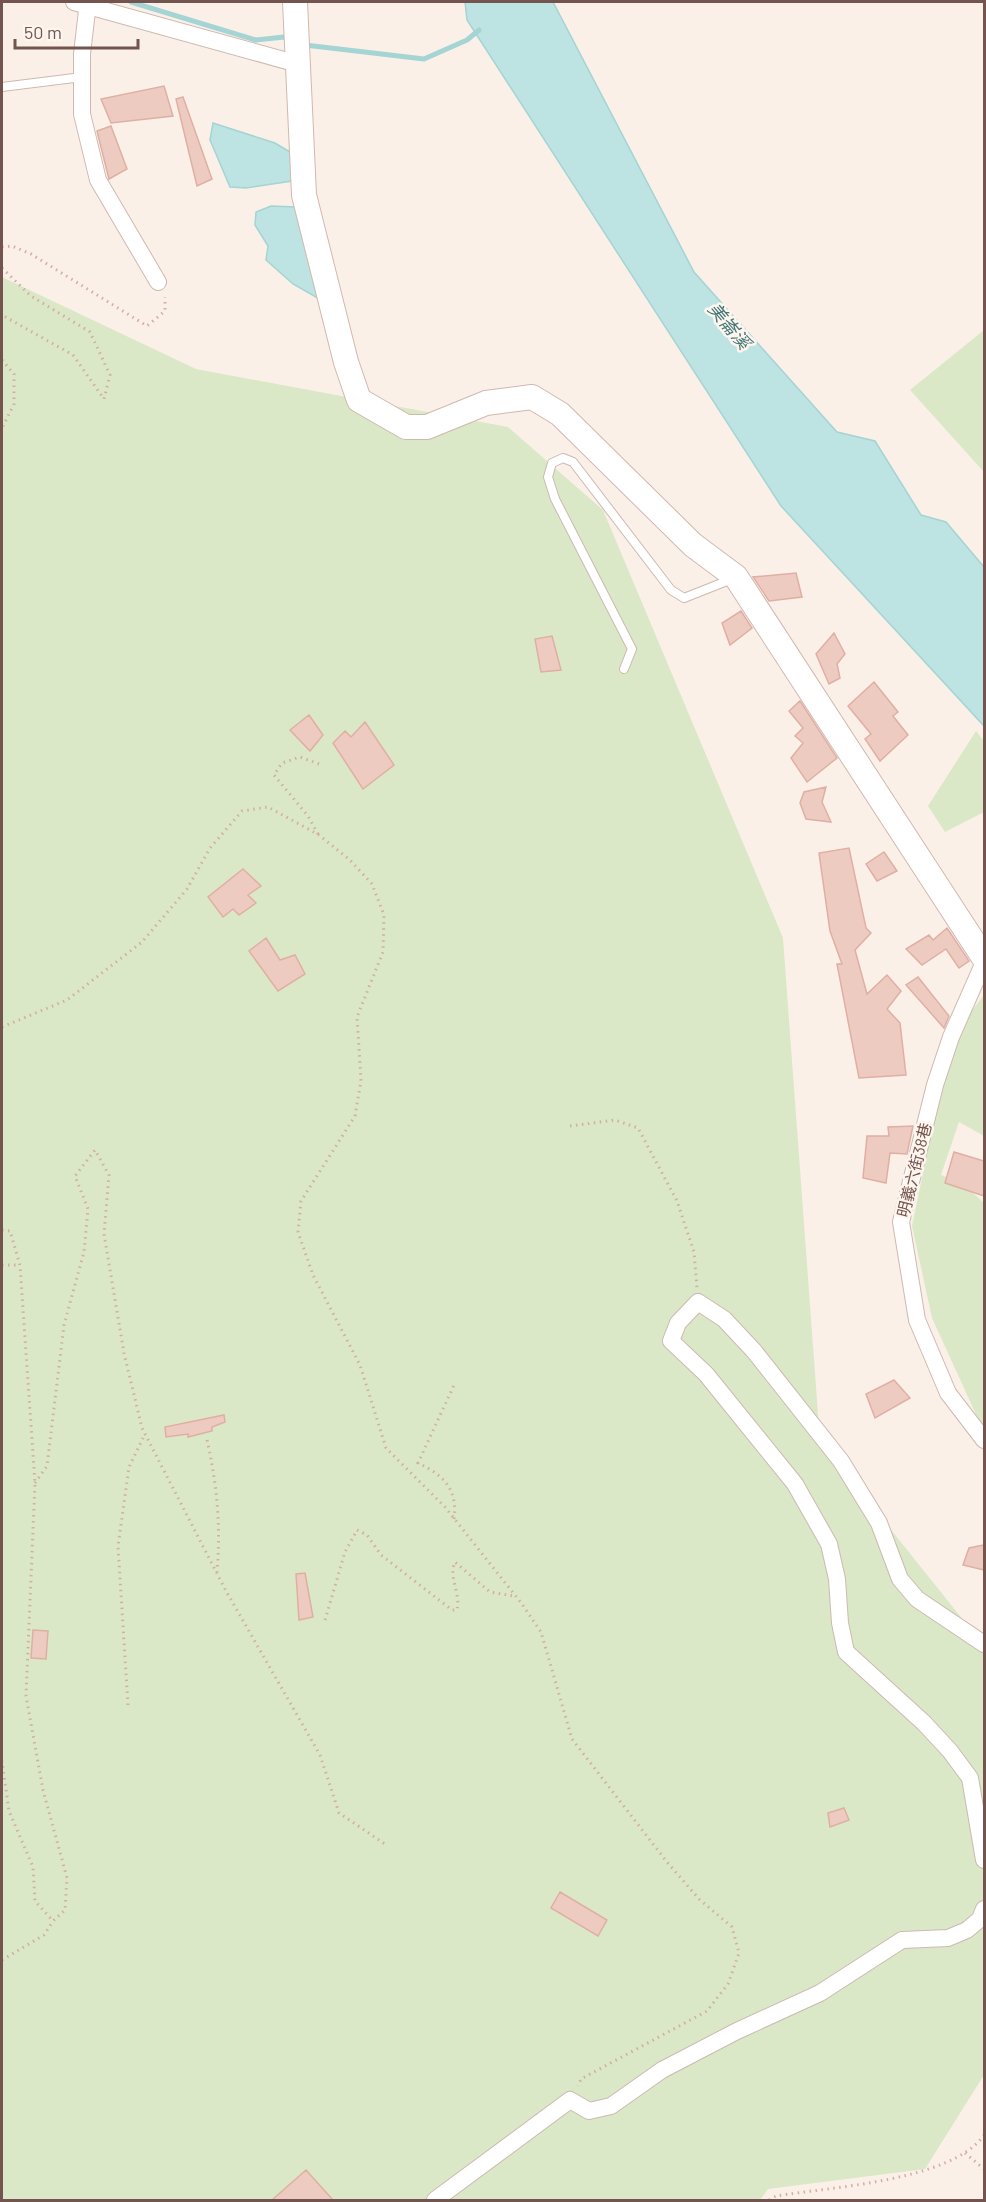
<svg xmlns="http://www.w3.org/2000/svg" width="986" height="2202" viewBox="0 0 986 2202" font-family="Barlow,'Noto Sans TC',sans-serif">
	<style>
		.green { fill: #dae8c7 }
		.water { fill: #bde3e2; stroke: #a4d4d3; stroke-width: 1.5 }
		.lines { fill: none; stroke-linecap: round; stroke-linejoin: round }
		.stream { stroke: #a4d4d3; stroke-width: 5 }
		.building { fill: #eecbc1; stroke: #e0afa3; stroke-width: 1.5 }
		.lane-casing { stroke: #ceb9b1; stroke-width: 10 }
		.street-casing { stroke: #ceb9b1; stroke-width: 18 }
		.secondary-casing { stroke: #d1b8af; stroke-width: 26 }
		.path { stroke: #d3aea4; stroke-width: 3; stroke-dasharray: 1.5 4.5; stroke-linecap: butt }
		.lane { stroke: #fff; stroke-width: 8 }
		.street { stroke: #fff; stroke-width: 16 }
		.secondary { stroke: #fff; stroke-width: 24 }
		.labels { text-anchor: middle; stroke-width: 5; stroke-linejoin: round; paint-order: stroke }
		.street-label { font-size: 16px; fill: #73544e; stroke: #fef5ee }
		.water-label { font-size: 18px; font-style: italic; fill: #427776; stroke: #fef5ee }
	</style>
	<rect width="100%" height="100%" fill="#fbf0e8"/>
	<path class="green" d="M2 277 196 369 508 427 603 510 783 938 820 1441 984 1646V2075L925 2169 768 2189 760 2200H2Z
		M984 330V472L910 390Z
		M976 731 984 741V815L982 813 945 832 928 806Z
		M984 995V1136L959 1122 941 1175 961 1182 984 1203V1432L932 1318 912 1226 951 1037Z"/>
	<path class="water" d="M465 2H553L694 272 837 432 875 441 921 515 946 522 984 567V726L781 506 467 20Z
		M213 123 275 143 290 152 292 181 246 188 230 187 210 140Z
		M271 206 297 207 321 300 293 284 266 260 268 246 255 225 256 212Z"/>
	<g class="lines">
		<path class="stream" d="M131 2 256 40 284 37 290 40
			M305 45 424 59 467 40 479 30"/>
	</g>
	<path class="building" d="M164 86 173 116 111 123 101 99Z
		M183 97 212 179 197 186 176 99Z
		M111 126 127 169 109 179 97 131Z
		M796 573 802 597 769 601 753 577Z
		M741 611 752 628 730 645 722 623Z
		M834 633 845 654 837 664 840 678 829 684 816 654Z
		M552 636 561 670 541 672 535 639Z
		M874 682 898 712 893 716 908 735 880 761 865 739 871 734 848 706Z
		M800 701 837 758 807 782 791 758 803 743 795 736 803 728 789 711Z
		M309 715 323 735 310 751 290 730Z
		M365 722 394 765 363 789 333 743 345 731 351 737Z
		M826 787 822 802 831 822 806 819 800 803 804 792Z
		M849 848 866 928 871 933 855 950 867 994 887 975 901 991 887 1009 900 1023 906 1075 859 1078 837 964H842L830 931 819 853Z
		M884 852 897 871 877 881 866 864Z
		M243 869 261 886 248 895 256 903 239 915 233 909 223 917 208 897Z
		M947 928 969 961 959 968 946 949 922 965 906 949 929 935 933 940Z
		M266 938 280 960 295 955 305 974 278 991 249 951Z
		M918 977 949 1016 944 1028 906 985Z
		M913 1126 907 1154 890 1153 886 1183 863 1178 867 1136H889L888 1127Z
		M954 1152 984 1161V1196L945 1183Z
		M894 1380 910 1398 875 1418 866 1394Z
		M224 1415 225 1422 212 1427V1431L188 1437V1434L166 1437 165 1427Z
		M984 1545V1570L963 1565 969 1548Z
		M305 1573 313 1617 299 1620 296 1574Z
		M33 1630 48 1631 46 1659 31 1658Z
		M844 1808 849 1820 830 1827 828 1813Z
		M560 1892 607 1920 598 1936 551 1908Z
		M306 2170 333 2200H272Z"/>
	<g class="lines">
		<g class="lane-casing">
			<path id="lane" d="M2 87 82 77
				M624 669 632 649 555 499 548 477 552 463 563 458 573 462 671 590 684 598 732 579"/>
		</g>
		<g class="street-casing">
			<path id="street" d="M74 2 298 64
				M88 2 82 54V114L98 180 158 282
				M984 962 951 1037 935 1085 901 1222 917 1320 948 1393 984 1440
				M984 1644 917 1599 900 1579 879 1523 841 1461 754 1351 724 1319 698 1302 678 1323 671 1341 706 1374 795 1484 829 1544 837 1579 840 1623 846 1652 924 1723 950 1751 970 1778 984 1860
				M435 2200 570 2100 589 2111 611 2106 662 2070 737 2031 820 1993 902 1940 948 1938 967 1930 980 1919 984 1909"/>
		</g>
		<g class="secondary-casing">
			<path id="secondary" d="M295 2 304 195 346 362 359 400 406 427H427L486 403 532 397 560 414 693 545 736 577 984 958"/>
		</g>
		<path class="path" d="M2 247 12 246 31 254 147 326 165 311V297
			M2 268 31 296 90 332 110 375 104 399 73 355 2 315
			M2 360 14 374V404L2 428
			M318 834 308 816 274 775 282 763 300 757 319 764
			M2 1027 67 1000 142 942 187 889 210 848 242 811 268 807 319 835 350 860 372 884 384 915 383 952 357 1017 361 1081 355 1116 301 1201 298 1232 313 1275 360 1365 386 1448 445 1507 522 1604 541 1632 572 1739 667 1862 699 1899 732 1927 739 1953 728 1984 707 2011 581 2079 578 2086
			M570 1126 615 1120 638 1128 677 1201 694 1252 697 1288
			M2 1230 10 1231 20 1265 35 1483 26 1696 43 1790 67 1878 65 1910 53 1921 35 1901 33 1867 9 1811 2 1761
			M2 1265H20
			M207 1440C217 1484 221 1526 217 1572
			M35 1483 47 1466 64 1325 84 1252 88 1209 75 1176 95 1150 109 1175 104 1234 124 1353 142 1428 226 1591 320 1755 339 1813 385 1844
			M454 1519C458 1490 444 1475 418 1463L455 1383
			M325 1620 345 1552 357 1530 367 1535 381 1555 452 1610H457C461 1593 448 1577 455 1562L490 1592 513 1596
			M128 1705 118 1546 129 1467 145 1434
			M2 1960 44 1935 53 1921
			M965 2153 984 2169
			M769 2200 776 2196C830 2187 952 2181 984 2135"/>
		<use href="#lane" class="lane"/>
		<use href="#street" class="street"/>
		<use href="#secondary" class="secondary"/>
	</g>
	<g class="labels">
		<g class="street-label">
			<text transform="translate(914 1170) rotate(-76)" y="6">明義六街38巷</text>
		</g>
		<g class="water-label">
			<text transform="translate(729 326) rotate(50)" y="6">美崙溪</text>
		</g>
	</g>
	<rect width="986" height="2202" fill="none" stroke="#73544e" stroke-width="6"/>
	<path d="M15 39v9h123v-9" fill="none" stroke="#73544e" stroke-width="3"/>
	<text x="24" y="39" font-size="18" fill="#73544e" stroke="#fef5ee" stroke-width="4.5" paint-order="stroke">50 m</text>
</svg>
